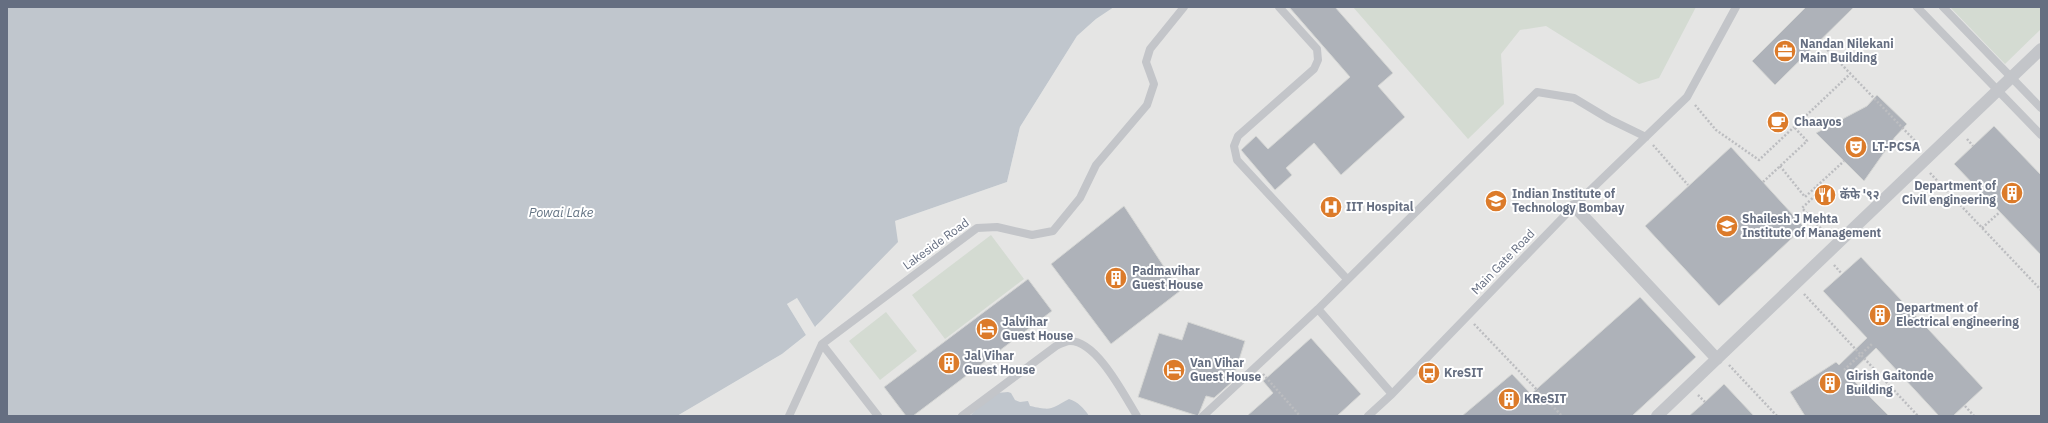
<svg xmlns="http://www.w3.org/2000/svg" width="2048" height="423" viewBox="0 0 2048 423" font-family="'IBM Plex Sans','Noto Sans Devanagari',sans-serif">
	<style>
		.built { fill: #e5e5e4 }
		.green { fill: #d4dbd2 }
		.water { fill: #c0c6cd }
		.building { fill: #aeb2b9; stroke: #d5d6d4 }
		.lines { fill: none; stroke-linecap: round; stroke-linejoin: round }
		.path { stroke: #bcbdc0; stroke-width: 2.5; stroke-dasharray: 2 2; stroke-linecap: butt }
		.service { stroke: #c3c5c9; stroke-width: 8 }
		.pedestrian { stroke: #c3c5c9; stroke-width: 12 }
		.labels { text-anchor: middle; stroke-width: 4; stroke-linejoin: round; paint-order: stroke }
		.poi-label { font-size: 12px; font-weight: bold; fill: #656e81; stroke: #fff; text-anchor: start }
		.street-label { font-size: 12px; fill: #656e81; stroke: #fff }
		.water-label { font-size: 13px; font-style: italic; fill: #657585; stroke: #fff }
	</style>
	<rect width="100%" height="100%" fill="#f4f5f1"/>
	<path class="built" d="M1114 7H2041V416H677L782 354 806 335 787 304 797 298 816 327 895 221 1007 182 1020 127 1077 36 1096 19Z"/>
	<path class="green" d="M1353 7H1696L1659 78 1639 84 1546 26 1520 30 1501 54 1504 104 1468 139Z
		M1950 7H2041V29L2005 64Z
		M991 235 1024 279 945 339 912 295Z
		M886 312 917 351 880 380 849 341Z"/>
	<path class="water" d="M7 7H1114L1096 19 1077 36 1020 127 1007 182 895 221 898 242 815 327 797 298 787 304 806 335 782 354 677 416H7Z
		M1008 392 1011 393 1015 400 1020 402 1028 401 1030 406C1053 411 1050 409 1069 399 1078 402 1084 408 1089 416H970L978 407 997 393Z"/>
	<path class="building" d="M1289 7H1335L1393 73 1378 86 1405 117 1341 175 1314 143 1286 168 1292 175 1275 190 1241 150 1256 136 1268 149 1350 77Z
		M1806 7H1854L1775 85 1752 61Z
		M1877 95 1907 124 1895 137 1864 181 1816 133 1867 106Z
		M1994 126 2041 175V255L1954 164Z
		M1731 147 1804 227 1719 306 1645 226Z
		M1124 206 1180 291 1111 344 1051 264Z
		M1861 257 1983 388 1953 416H1939L1876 348 1848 375 1889 416H1805L1790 392 1836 362 1839 365 1867 338 1823 291Z
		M1028 279 1052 311 913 416H906L884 387Z
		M1640 297 1696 357 1632 416H1462L1512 374 1531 394Z
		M1188 322 1245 341 1232 382 1214 398 1206 396 1198 416 1138 397 1159 333 1182 340Z
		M1311 338 1361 394 1337 416H1247L1273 393 1263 381Z
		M1724 384 1754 416H1689L1705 402Z"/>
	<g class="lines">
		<path class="path" d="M1819 41 1920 146
			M1695 105 1716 130 1759 160 1794 127
			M1967 139 1973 146
			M1653 145 1688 185
			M1780 166 1805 197 1844 161
			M1930 173 2041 290
			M1763 182 1807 141 1794 127 1850 74
			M1816 187 1820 191 1802 208 1827 235
			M1982 228 2000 212
			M1834 265 1842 274
			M1804 294 1918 416
			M1474 324 1562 416
			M1729 365 1777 416
			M1844 370 1872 344
			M1263 374 1300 416
			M1698 395 1705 402
			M1965 406 1974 416"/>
		<path class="service" d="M1279 7 1317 49 1318 60 1314 69 1238 136 1234 146 1237 160 1347 279
			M1917 7 2041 135
			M1943 7 2041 108
			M1318 309 1392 394
			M822 344 878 416
			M789 416 822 344 977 228 997 227 1032 235 1053 231 1080 198 1096 165 1147 105 1154 84 1146 62 1150 49 1184 7
			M962 416 1056 346C1060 344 1066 341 1070 341 1097 341 1124 395 1137 416
			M1203 416 1318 309 1537 92 1574 98 1609 119 1646 137
			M1368 416 1392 394 1574 206 1687 97 1736 7"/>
		<path class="pedestrian" d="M1574 206 1717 359
			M1657 416 2041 49"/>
	</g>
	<defs>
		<g id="office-disc" transform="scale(1.15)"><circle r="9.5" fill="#dc7b2a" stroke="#fff"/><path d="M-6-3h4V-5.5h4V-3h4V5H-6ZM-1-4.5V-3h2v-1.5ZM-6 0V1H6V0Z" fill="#fff"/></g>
		<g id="cafe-disc" transform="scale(1.15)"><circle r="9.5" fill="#dc7b2a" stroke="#fff"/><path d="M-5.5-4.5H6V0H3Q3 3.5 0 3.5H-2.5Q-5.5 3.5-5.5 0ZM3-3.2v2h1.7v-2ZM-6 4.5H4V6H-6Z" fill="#fff"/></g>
		<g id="theatre-disc" transform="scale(1.15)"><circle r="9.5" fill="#dc7b2a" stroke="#fff"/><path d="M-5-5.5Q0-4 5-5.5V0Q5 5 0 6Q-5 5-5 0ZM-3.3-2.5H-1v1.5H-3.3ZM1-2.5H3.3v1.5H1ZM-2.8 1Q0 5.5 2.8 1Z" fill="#fff"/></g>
		<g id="building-disc" transform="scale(1.15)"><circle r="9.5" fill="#dc7b2a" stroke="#fff"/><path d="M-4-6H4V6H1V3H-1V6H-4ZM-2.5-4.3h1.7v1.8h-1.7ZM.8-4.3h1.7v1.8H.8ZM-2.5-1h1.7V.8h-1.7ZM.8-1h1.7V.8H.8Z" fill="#fff"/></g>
		<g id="restaurant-disc" transform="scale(1.15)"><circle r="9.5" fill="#dc7b2a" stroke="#fff"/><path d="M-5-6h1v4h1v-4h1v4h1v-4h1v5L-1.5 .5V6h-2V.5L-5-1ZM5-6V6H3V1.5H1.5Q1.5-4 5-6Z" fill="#fff"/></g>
		<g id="university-disc" transform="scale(1.15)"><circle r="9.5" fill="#dc7b2a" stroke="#fff"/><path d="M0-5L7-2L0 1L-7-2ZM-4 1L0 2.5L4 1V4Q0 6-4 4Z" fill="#fff"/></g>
		<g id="hospital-disc" transform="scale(1.15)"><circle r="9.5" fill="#dc7b2a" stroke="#fff"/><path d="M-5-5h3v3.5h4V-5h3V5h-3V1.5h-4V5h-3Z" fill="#fff"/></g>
		<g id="hotel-disc" transform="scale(1.15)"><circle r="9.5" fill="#dc7b2a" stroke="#fff"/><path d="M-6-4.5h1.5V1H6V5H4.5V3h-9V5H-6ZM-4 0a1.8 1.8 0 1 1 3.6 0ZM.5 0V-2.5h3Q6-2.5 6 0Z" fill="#fff"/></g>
		<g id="bus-disc" transform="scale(1.15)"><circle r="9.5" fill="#dc7b2a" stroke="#fff"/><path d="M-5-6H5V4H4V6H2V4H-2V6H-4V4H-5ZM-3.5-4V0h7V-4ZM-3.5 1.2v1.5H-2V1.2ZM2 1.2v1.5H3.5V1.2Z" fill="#fff"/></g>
	</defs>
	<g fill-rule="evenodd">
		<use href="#office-disc" x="1785" y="51"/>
		<use href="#cafe-disc" x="1778" y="122"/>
		<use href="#theatre-disc" x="1856" y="147"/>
		<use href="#building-disc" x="2012" y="193"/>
		<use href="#restaurant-disc" x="1825" y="195"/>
		<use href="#university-disc" x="1496" y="201"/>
		<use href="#hospital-disc" x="1331" y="207"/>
		<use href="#university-disc" x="1727" y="226"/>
		<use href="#building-disc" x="1116" y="278"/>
		<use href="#building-disc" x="1880" y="315"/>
		<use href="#hotel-disc" x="987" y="329"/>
		<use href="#building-disc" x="949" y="363"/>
		<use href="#hotel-disc" x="1174" y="370"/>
		<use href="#bus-disc" x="1429" y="373"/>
		<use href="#building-disc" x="1830" y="383"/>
		<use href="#building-disc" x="1509" y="399"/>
	</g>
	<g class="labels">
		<g class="poi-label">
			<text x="1800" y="48">Nandan Nilekani<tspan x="1800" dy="14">Main Building</tspan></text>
			<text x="1794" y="126">Chaayos</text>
			<text x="1872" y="151">LT-PCSA</text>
			<text x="1996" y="190" text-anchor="end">Department of<tspan x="1996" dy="14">Civil engineering</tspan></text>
			<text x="1512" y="198">Indian Institute of<tspan x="1512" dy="14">Technology Bombay</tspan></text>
			<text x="1840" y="199">कॅफे '९२</text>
			<text x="1346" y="211">IIT Hospital</text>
			<text x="1742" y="223">Shailesh J Mehta<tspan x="1742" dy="14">Institute of Management</tspan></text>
			<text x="1132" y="275">Padmavihar<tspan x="1132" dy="14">Guest House</tspan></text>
			<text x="1896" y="312">Department of<tspan x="1896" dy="14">Electrical engineering</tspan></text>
			<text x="1002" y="326">Jalvihar<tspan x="1002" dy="14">Guest House</tspan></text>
			<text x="964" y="360">Jal Vihar<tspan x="964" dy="14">Guest House</tspan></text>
			<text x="1190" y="367">Van Vihar<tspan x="1190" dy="14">Guest House</tspan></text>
			<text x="1444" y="377">KreSIT</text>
			<text x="1846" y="380">Girish Gaitonde<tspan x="1846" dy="14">Building</tspan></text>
			<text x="1524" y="403">KReSIT</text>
		</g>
		<g class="street-label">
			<text transform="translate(936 244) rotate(-36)" y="4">Lakeside Road</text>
			<text transform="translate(1503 262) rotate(-46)" y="4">Main Gate Road</text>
		</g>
		<g class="water-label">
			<text x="561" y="217">Powai Lake</text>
		</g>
	</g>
	<rect width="2048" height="423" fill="none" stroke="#656e81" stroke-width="16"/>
</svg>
